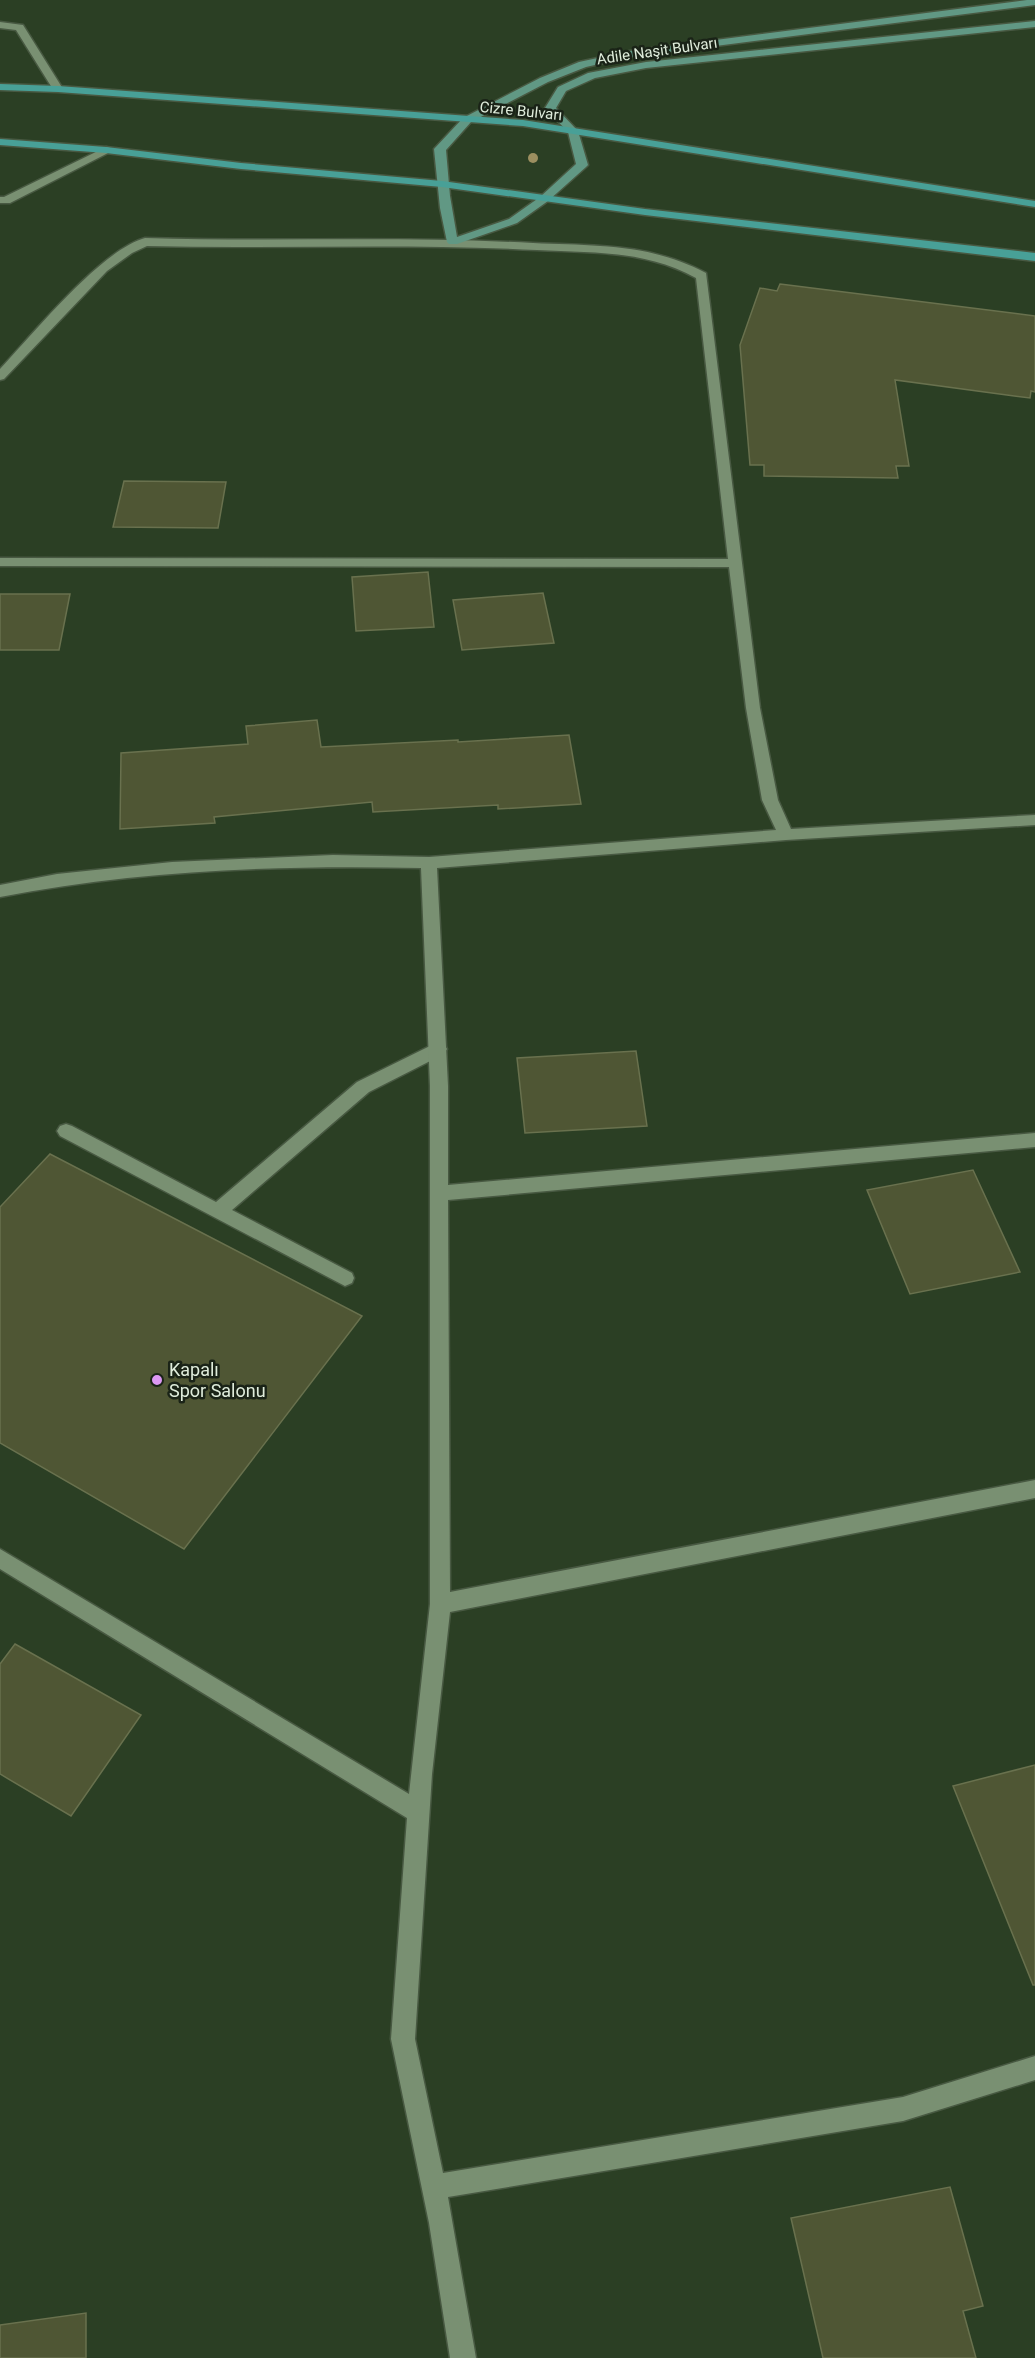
<svg xmlns="http://www.w3.org/2000/svg" width="1035" height="2358" viewBox="0 0 1035 2358" font-family="Roboto,sans-serif">
	<style>
		.building { fill: #4f5634; stroke: #69714e; stroke-width: 1.5 }
		.lines { fill: none; stroke-linecap: round; stroke-linejoin: round }
		.lane-casing { stroke: #485942; stroke-width: 3 }
		.street-casing { stroke: #485942; stroke-width: 3 }
		.secondary-casing { stroke: #485942; stroke-width: 3 }
		.primary-casing { stroke: #485942; stroke-width: 3 }
		.lane { fill: #799072; fill-rule: evenodd }
		.street { fill: #799072; fill-rule: evenodd }
		.secondary { fill: #619884; fill-rule: evenodd }
		.primary { fill: #48a097; fill-rule: evenodd }
		.tree { fill: #9c8f60 }
		.poi-dot { fill: #dd98f3; stroke: #1a2317; stroke-width: 2 }
		.labels { text-anchor: middle; stroke-width: 5; stroke-linejoin: round; paint-order: stroke }
		.far-street-label { font-size: 15px; fill: #dfecdb; stroke: #1a2317 }
		.poi-label { font-size: 18px; fill: #dfecdb; stroke: #1a2317; text-anchor: start }
	</style>
	<rect width="100%" height="100%" fill="#2b3f24"/>
	<path class="building" d="M780 284 1035 316V392L1031 391 1030 398 895 380 909 466H896L898 478 764 476V465H750L740 345 760 288 777 291Z
		M124 481 226 482 218 528 113 527Z
		M428 572 434 627 356 631 352 577Z
		M543 593 554 643 462 650 453 600Z
		M0 594H70L59 650H0Z
		M317 720 321 747 458 740V742L569 735 581 804 498 809V805L373 812 372 802 214 817 215 823 120 829 121 753 248 744 246 726Z
		M636 1051 647 1126 525 1133 517 1058Z
		M50 1154 362 1316 184 1549 0 1443V1207Z
		M973 1170 1020 1272 910 1294 867 1190Z
		M15 1644 141 1715 71 1816 0 1774V1664Z
		M1035 1765V1985H1033L953 1786Z
		M950 2187 983 2306 963 2311 976 2358H823L791 2218Z
		M86 2313V2358H0V2325Z"/>
	<g class="lines">
		<g class="lane-casing">
			<path id="lane" d="M0 22 23 25 63 89 62 91H54L16 30 0 28Z
				M106 147 110 148V152L10 203H0V197H4Z
				M438 1042 444 1044 447 1049 444 1054 369 1092 232 1210 352 1273 354 1278 352 1283 345 1286 60 1136 57 1131 60 1126 66 1124 72 1126 216 1202 357 1082Z"/>
		</g>
		<g class="street-casing">
			<path id="street" d="M145 238C274 242 404 236 533 243 596 246 649 243 706 273L760 708 778 800 791 829 1035 815V825L786 840 437 868 448 1086V1185L1035 1133V1147L448 1200 450 1592 1035 1480V1498L450 1612 432 1774 415 2039 443 2173 903 2097 1035 2056V2080L903 2121 448 2197 476 2358H450L429 2223 391 2039 407 1818 0 1569V1549L409 1794 430 1604V1086L421 868C281 865 138 870 0 897V885L57 874 172 862 333 855 429 857 776 830 762 800 746 708 729 567 0 566V558L728 559 696 278C645 250 594 253 537 250 407 243 277 249 147 246L132 253 107 271 4 379 0 380V369C33 334 101 250 145 238Z"/>
		</g>
		<g class="secondary-casing">
			<path id="secondary" d="M1027 0H1035V5L630 57 586 67 548 82 471 122 446 150 450 196 457 237 509 219 540 197 576 164 568 132 545 108 558 87 588 73 646 62 1035 21V27L646 68 595 78 566 91 556 108 578 131 588 165 586 167 548 201 517 223 457 244H449L447 242 440 208 434 149 463 118 540 78 579 62 630 51Z"/>
		</g>
		<g class="primary-casing">
			<path id="primary" d="M0 84 58 86 523 120 1035 201V207L523 126 58 92 0 90Z
				M0 139 106 147 241 163 442 181 645 209 1035 253V261L645 215 442 187 241 169 106 153 0 145Z"/>
		</g>
		<use href="#lane" class="lane"/>
		<use href="#street" class="street"/>
		<use href="#secondary" class="secondary"/>
		<use href="#primary" class="primary"/>
	</g>
	<circle class="tree" cx="533" cy="158" r="5"/>
	<circle class="poi-dot" cx="157" cy="1380" r="6"/>
	<g class="labels">
		<g class="far-street-label">
			<text transform="translate(657 51) rotate(-8)" y="5">Adile Naşit Bulvarı</text>
			<text transform="translate(521 111) rotate(6)" y="5">Cizre Bulvarı</text>
		</g>
		<g class="poi-label">
			<text x="169" y="1376">Kapalı<tspan x="169" dy="21">Spor Salonu</tspan></text>
		</g>
	</g>
</svg>
